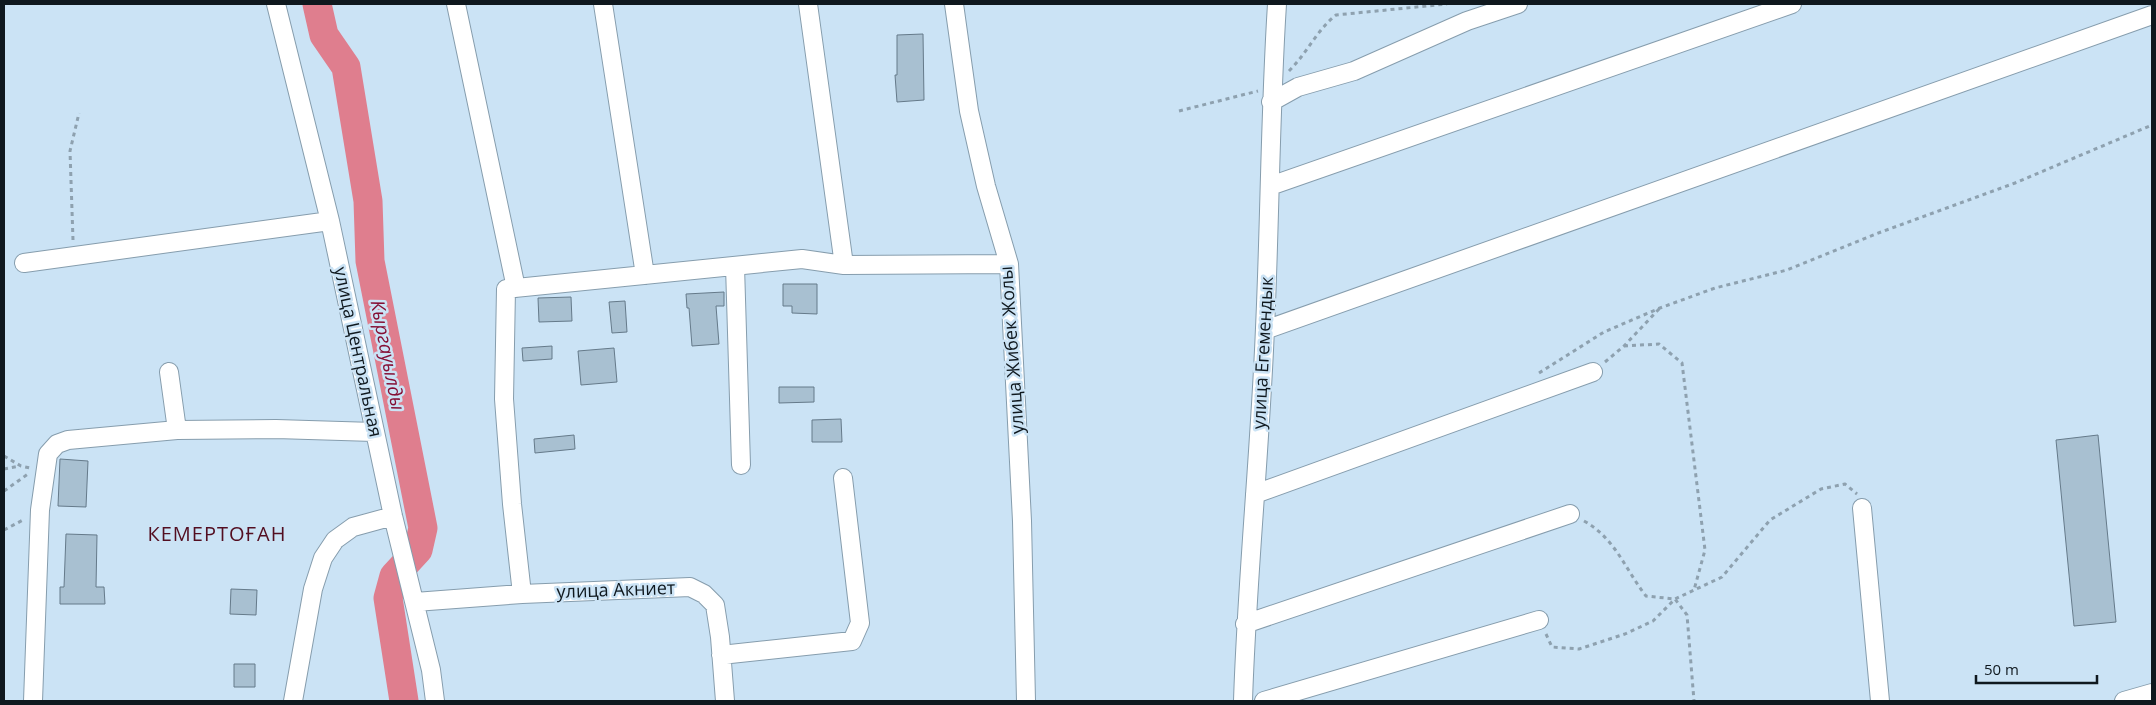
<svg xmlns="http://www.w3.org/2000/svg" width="2156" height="705" viewBox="0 0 2156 705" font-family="'Open Sans',sans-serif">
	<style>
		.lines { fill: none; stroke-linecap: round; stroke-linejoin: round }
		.river { stroke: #df7e8e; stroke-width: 29 }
		.building { fill: #a8c0d1; stroke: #657a8a }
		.street-casing { stroke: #869dad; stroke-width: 20 }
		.path { stroke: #8ea1af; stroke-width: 3; stroke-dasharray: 4 4; stroke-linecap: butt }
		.street { stroke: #fff; stroke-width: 18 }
		.labels { text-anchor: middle; stroke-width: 5; stroke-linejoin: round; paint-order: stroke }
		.street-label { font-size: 18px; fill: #0f181e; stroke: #cbe3f5 }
		.water-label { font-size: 19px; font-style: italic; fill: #850f35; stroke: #cbe3f5 }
		.quarter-label { font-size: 20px; letter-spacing: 1px; fill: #530e21; stroke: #cbe3f5 }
	</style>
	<rect width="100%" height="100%" fill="#cbe3f5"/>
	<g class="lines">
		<path class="river" d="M317 4 324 35 346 67 368 201 370 261 423 528 418 550 394 576 388 598 404 701"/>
	</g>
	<path class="building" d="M923 34 924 100 897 102 895 75H897V35Z
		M783 284H817V314L792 313V306H783Z
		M724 292V306H716L719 344 692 346 689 308H687L686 294Z
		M571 297 572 321 539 322 538 298Z
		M625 301 627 332 612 333 609 302Z
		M552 346V359L523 361 522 348Z
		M614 348 617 382 581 385 578 351Z
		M779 387H814V402L779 403Z
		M841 419 842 442H812V420Z
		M574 435 575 449 535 453 534 439Z
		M2098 435 2116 622 2074 626 2056 440Z
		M60 459 88 461 86 507 58 506Z
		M66 534 97 535 96 587H104L105 604H60V587H64Z
		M231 589 257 590 256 615 230 614Z
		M234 664H255V687H234Z"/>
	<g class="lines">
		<g class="street-casing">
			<path id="street" d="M276 4 330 221 393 516 431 670 435 701
				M456 4 516 288
				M603 4 645 275
				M808 4 844 265
				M954 4 969 111 986 186 1009 264 1022 521 1026 701
				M1271 102 1298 87 1354 71 1467 21 1518 4
				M1270 186 1792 4
				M24 263 330 221
				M735 266 741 465
				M1265 330 2152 15
				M169 372 177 430
				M1255 494 1593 372
				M1862 508 1880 701
				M522 594 512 504 504 399 506 289 802 259 844 265 1009 264
				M415 602 522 594 690 587 704 594 715 605 720 637 725 701
				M1245 624 1570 514
				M721 655 852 641 860 623 843 478
				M33 701 40 510 48 454 57 444 68 440 177 430 276 429 374 432
				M293 701 313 589 323 558 335 540 353 527 393 516
				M1243 701C1247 577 1260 453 1265 328 1270 220 1270 112 1277 4
				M1264 701 1539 620
				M2124 701 2152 693"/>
		</g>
		<path class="path" d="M1289 71C1307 53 1317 30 1336 15L1447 4
			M1179 111 1258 91
			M73 240 70 151 79 113
			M1624 346 1659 344 1682 363 1705 550 1694 590
			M1605 362 1624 346 1659 309
			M1539 373 1604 332 1660 308 1715 288 1787 270 1881 232 2015 183 2152 125
			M4 456 21 466 30 468
			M4 469 20 466
			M4 491 28 474
			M1584 521C1615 538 1625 569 1646 596L1675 599 1687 615 1694 701
			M4 530 23 520
			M1546 634 1552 647 1579 649 1625 634 1653 621 1675 599 1722 577 1770 520 1821 489 1845 484 1857 494"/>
		<use href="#street" class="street"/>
	</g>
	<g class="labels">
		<g class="street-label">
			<text transform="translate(1012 350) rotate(-94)" y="6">улица Жибек Жолы</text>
			<text transform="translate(358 352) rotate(78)" y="6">улица Центральная</text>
			<text transform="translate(1263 353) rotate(-87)" y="6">улица Егемендык</text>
			<text transform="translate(616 590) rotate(-2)" y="6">улица Акниет</text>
		</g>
		<g class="water-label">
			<text transform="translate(388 355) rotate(79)" y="7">Кыргауылды</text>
		</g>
		<g class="quarter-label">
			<text x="217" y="541">КЕМЕРТОҒАН</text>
		</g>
	</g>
	<rect width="2156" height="705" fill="none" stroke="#0f181e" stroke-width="10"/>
	<path d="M1976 675v8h121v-8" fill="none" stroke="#0f181e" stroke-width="2.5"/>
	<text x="1984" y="675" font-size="15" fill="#0f181e" stroke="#cbe3f5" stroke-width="4" paint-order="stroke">50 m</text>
</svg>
